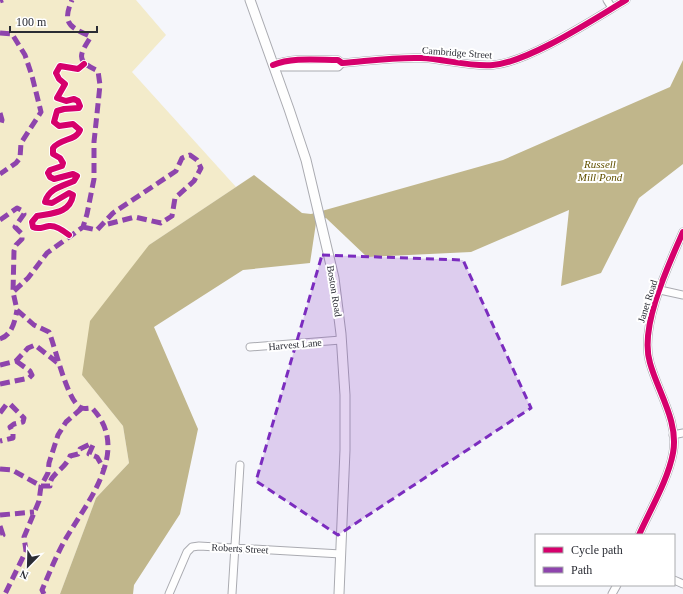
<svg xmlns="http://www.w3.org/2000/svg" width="683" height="594" viewBox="0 0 683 594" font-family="'Times New Roman',serif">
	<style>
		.green { fill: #f3ebca }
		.water { fill: #c0b68b }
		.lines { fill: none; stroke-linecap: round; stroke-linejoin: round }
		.minor-casing { stroke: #aaabb1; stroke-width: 9 }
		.major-casing { stroke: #aaabb1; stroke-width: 11 }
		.minor { stroke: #fefefe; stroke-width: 7 }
		.major { stroke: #fefefe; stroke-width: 9 }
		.quiet { stroke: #8e44ad; stroke-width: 5; stroke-dasharray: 10 5; stroke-linecap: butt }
		.cycleway-casing { stroke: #fff; stroke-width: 8 }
		.cycleway { stroke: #d6006c; stroke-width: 6 }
		.marked { fill: #7b2cbf; fill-opacity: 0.2; stroke: #7b2cbf; stroke-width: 3; stroke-dasharray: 8 5; stroke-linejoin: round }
		.labels { text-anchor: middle; stroke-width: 4; stroke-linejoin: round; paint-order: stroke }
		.street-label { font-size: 10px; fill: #2a2c34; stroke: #fff }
		.water-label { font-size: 11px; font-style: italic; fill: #635200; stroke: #fff }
	</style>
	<rect width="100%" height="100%" fill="#f5f6fb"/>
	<path class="green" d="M0 0H136L166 35 132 72 236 187 149 245 82 375 123 426 129 463 96 498 60 594H0Z"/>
	<path class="water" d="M683 60V164L639 198 601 273 561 286 569 210 471 252 367 257 326 218 316 223 310 263 243 270 154 327 198 429 180 514 134 585 133 594H60L96 498 129 463 123 426 82 375 90 321 149 245 254 175 302 213 311 214 503 160 670 87Z"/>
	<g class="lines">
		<g class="minor-casing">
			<path id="minor" d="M607 0 612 8
				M273 65C292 57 318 60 338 60L342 63C368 61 395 57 421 58 445 59 469 67 493 65 529 62 594 19 626 0
				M273 65 282 67H338L342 63
				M660 290 683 295
				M250 347 341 340
				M673 435 683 433
				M639 535C650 510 668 480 673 453 679 422 658 392 650 363 639 327 668 266 683 232
				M674 580 683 584
				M169 594 187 552 192 547 199 546 341 554
				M232 594 240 465
				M612 594 617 585"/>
		</g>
		<g class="major-casing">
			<path id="major" d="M250 0 289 109 306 160 334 278 341 334 345 395V450L339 594"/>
		</g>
		<use href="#minor" class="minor"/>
		<use href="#major" class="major"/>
		<path class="quiet" d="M0 1 3 0
			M0 33 12 34 25 55 32 76 41 112 21 143 20 158 16 163 0 174
			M0 113 2 120 0 127
			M0 220 17 208 23 211 24 214 15 227 22 234V239L16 245 14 251 13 292
			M83 227 97 230 113 213 176 171 182 158 190 155 197 160 201 168 194 181 175 198 172 216 161 223 135 217 104 225
			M0 339C12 335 15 321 17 310
			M0 365 16 361 28 348 35 345 59 364
			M0 384 29 378 32 375 30 371 16 361
			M82 408 66 422 58 435 49 463 48 473 41 486H50C49 474 65 470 70 456L78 454 80 449 90 444 93 445 89 454 97 457 104 469
			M0 413 6 405 10 404 24 418 23 422 14 424 10 427 13 433V438L0 441
			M0 469 12 470 41 486 39 501 24 537 26 551 5 594
			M0 515 34 512
			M0 526 3 535 0 537
			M44 594 42 590C49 574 56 556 65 540 87 502 132 450 92 408 89 408 85 409 82 408 68 405 55 346 49 332L34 325 17 310 13 292 28 278 47 253 83 227 87 214 94 179V142L100 85 98 71C77 61 78 57 90 38V36C69 27 62 23 72 0"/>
		<g class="cycleway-casing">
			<path id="cycleway" d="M273 65C292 57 318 60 338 60L342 63C368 61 395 57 421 58 445 59 469 67 493 65 529 62 594 19 626 0
				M69 235C64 231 56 225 49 226 42 227 39 230 33 227L32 222 37 216C51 213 70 214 73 195L69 193 52 203 45 202C49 188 63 186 74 181L77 176 73 174 54 179 50 177 48 173 50 170 62 166 63 163 60 158 53 154V148C61 138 76 141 80 130L73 124 59 126 54 122 57 111 64 109 79 108 80 106 78 101 74 99 66 101 57 98 65 84 59 79 56 73 60 66 78 69 84 64
				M639 535C650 510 668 480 673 453 679 422 658 392 650 363 639 327 668 266 683 232"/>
		</g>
		<use href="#cycleway" class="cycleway"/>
	</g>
	<path class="marked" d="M322 255 463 260 531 408 338 535 256 481Z"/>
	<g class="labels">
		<g class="street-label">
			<text transform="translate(457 52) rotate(4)" y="4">Cambridge Street</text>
			<text transform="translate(335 291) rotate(81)" y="4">Boston Road</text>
			<text transform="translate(647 301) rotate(-72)" y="4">Janet Road</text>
			<text transform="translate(295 344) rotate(-5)" y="4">Harvest Lane</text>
			<text transform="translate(240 548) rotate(3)" y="4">Roberts Street</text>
		</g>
		<g class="water-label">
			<text x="600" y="168">Russell<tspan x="600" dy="13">Mill Pond</tspan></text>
		</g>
	</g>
	<rect x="535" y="534" width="140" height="52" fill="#ffffff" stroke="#aaabae"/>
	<rect x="543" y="547" width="20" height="6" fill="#d6006c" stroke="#aaabae"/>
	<text x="571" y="554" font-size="12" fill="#2a2c34">Cycle path</text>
	<rect x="543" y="567" width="20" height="6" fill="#8e44ad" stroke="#aaabae"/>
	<text x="571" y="574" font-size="12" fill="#2a2c34">Path</text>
	<g transform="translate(28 566) rotate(203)" stroke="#ffffff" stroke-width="3" paint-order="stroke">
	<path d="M0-3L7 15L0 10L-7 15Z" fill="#2a2c34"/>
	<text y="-6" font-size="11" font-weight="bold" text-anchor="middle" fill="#2a2c34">N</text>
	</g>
	<path d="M10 26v6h87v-6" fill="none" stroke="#2a2c34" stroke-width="2"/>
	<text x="16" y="26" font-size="12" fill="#2a2c34" stroke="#ffffff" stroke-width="3" paint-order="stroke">100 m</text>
</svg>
